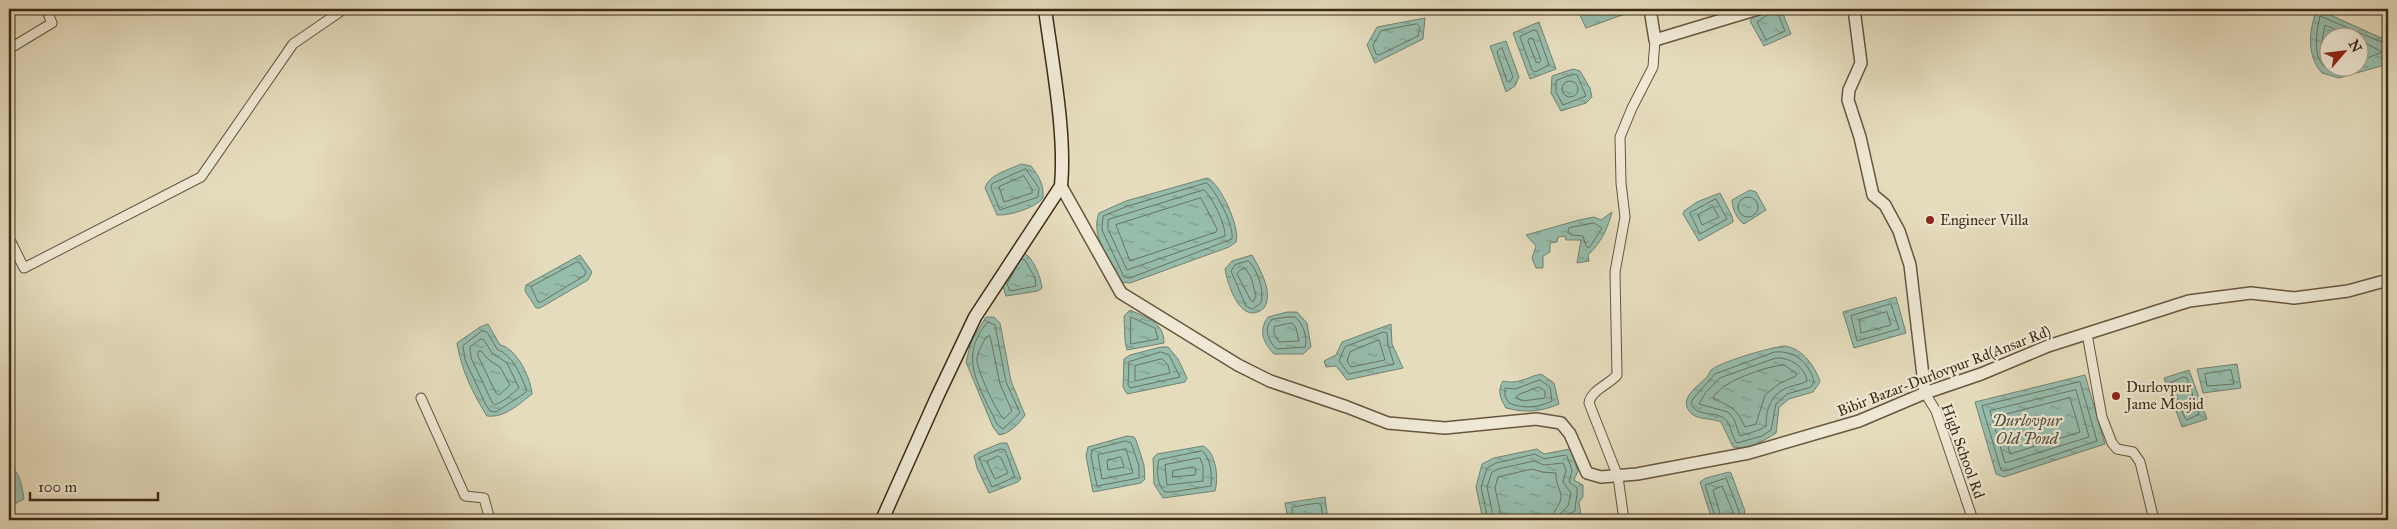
<svg xmlns="http://www.w3.org/2000/svg" width="2397" height="529" viewBox="0 0 2397 529" font-family="'IM FELL Great Primer',serif">
	<style>
		.water { fill: url(#water-ripples); stroke: #72826f; fill-rule: evenodd }
		.lines { fill: none; stroke-linecap: round; stroke-linejoin: round }
		.shore { stroke: #697360; stroke-width: 1 }
		.minor-casing { stroke: #66563e; stroke-width: 11 }
		.tertiary-casing { stroke: #66563e; stroke-width: 14 }
		.secondary-casing { stroke: #3c2a14; stroke-width: 15 }
		.minor { stroke: #eee8d4; stroke-width: 9 }
		.tertiary { stroke: #eee8d4; stroke-width: 11 }
		.secondary { stroke: #eee8d4; stroke-width: 12 }
		.poi-dot { fill: #8f2418; stroke: #eee8d4; stroke-width: 2 }
		.labels { text-anchor: middle; stroke-width: 4.5; stroke-linejoin: round; paint-order: stroke }
		.poi-label { font-size: 15px; fill: #3c2a14; stroke: #eee8d4; text-anchor: start }
		.street-label { font-size: 15px; fill: #3c2a14; stroke: #eee8d4 }
		.water-label { font-size: 16px; font-style: italic; fill: #524e3a; stroke: #eee8d4 }
	</style>
	<defs>
		<pattern id="water-ripples" width="26" height="14" patternUnits="userSpaceOnUse" patternTransform="scale(1.25)"><rect width="26" height="14" fill="#96bcac"/><path d="M2 4q2-2 4 0t4 0M15 11q2-2 4 0t4 0" fill="none" stroke="#7c998b"/></pattern>
	</defs>
	<rect width="100%" height="100%" fill="#e5dcbd"/>
	<filter id="stains"><feTurbulence type="fractalNoise" baseFrequency=".004" numOctaves="4"/><feColorMatrix values="0 0 0 0 .2 0 0 0 0 .09 0 0 0 0 .02 0 0 0 .5 -.17"/></filter>
	<radialGradient id="worn" r=".72"><stop offset=".6" stop-color="#630" stop-opacity="0"/><stop offset="1" stop-color="#630" stop-opacity=".3"/></radialGradient>
	<path class="water" d="M1577 9H1625V14L1586 28Z
		M1770 9H1781L1791 34 1764 46 1750 21 1753 17Z
		M2317 9 2388 41V64L2339 78 2322 73C2306 55 2309 30 2317 9ZM2330 38H2360V68H2330Z
		M1425 18 1423 39 1375 63 1367 45 1377 27Z
		M1539 22 1556 69 1530 79 1513 33Z
		M1506 41 1519 77 1515 86 1506 92 1490 46Z
		M1573 69 1580 71 1590 88 1592 97 1586 103 1561 111 1551 93 1552 76Z
		M1021 164 1031 166C1039 176 1044 185 1043 198 1035 208 1009 216 997 215L985 188C989 174 1009 170 1021 164Z
		M1207 178C1220 182 1241 229 1236 242L1229 247 1130 283 1121 282C1110 264 1090 236 1099 213L1126 201Z
		M1750 190 1756 192 1766 210 1744 224C1737 220 1732 208 1732 200Z
		M1720 193 1732 216 1733 222 1699 241 1683 214 1684 211 1697 202Z
		M1612 212C1608 228 1601 243 1588 255L1589 261 1577 263 1581 240H1566L1565 236 1558 237 1557 242 1550 243V252L1543 256V268H1536L1532 258 1536 246 1526 235 1579 220 1594 217 1601 220Z
		M1023 252C1033 257 1041 277 1042 288L1038 291 1006 296 1002 283Z
		M580 255 592 272 588 280 540 308H536L525 291 526 285Z
		M1252 255C1260 269 1274 293 1264 308 1242 327 1228 287 1225 269L1232 261Z
		M1896 297 1906 333 1854 348 1843 312Z
		M1130 310C1147 318 1164 322 1164 343L1127 350 1125 341 1124 316Z
		M1287 312H1297L1307 323 1311 347 1303 354H1274C1263 342 1258 331 1268 317Z
		M986 317H994L1000 323 1011 381 1025 415C1020 423 1009 434 999 435L993 427 966 362 971 342Z
		M488 324 500 345C517 348 531 379 532 394 519 404 505 418 487 416 473 394 461 369 457 343L480 327Z
		M1391 324 1392 344 1403 368 1347 380 1336 366 1326 367 1324 361 1336 355 1342 342Z
		M1785 346C1803 349 1815 366 1820 382L1813 392 1789 399 1779 407 1776 433C1764 441 1748 450 1733 447L1721 422C1712 418 1699 420 1692 414 1676 400 1698 386 1707 377 1709 375 1709 372 1711 370 1720 362 1771 347 1785 346Z
		M1161 347H1168L1178 359 1187 378 1185 382 1127 394 1123 387 1124 359 1130 355Z
		M2237 364 2241 388 2203 393 2197 369Z
		M2189 370 2207 419 2182 427 2164 378Z
		M1541 374 1554 383 1559 404C1540 412 1526 413 1506 408 1500 398 1497 391 1503 381 1517 385 1527 377 1541 374Z
		M2085 375 2105 444 2004 477 1996 474 1975 402Z
		M1127 436 1134 437 1136 440 1144 465 1145 479 1141 483 1093 492 1086 456 1088 447Z
		M1001 443H1007L1021 479 1018 482 989 493 977 468 974 456 979 452Z
		M1203 446C1216 452 1219 478 1215 491L1163 498 1154 484 1153 458 1157 454Z
		M1537 449 1544 454 1570 449 1578 471 1574 480 1583 485V497L1579 502 1581 515 1564 520H1483L1476 487 1482 464 1494 458Z
		M9 465C20 472 22 486 24 499L9 507Z
		M1729 472 1731 473 1745 511 1742 520H1712L1700 482 1706 478Z
		M1325 497 1328 520H1288L1285 503Z"/>
	<g class="lines">
		<path class="shore" d="M1770 9 1769 14 1757 22 1766 40 1785 31 1776 9
			M1417 24 1420 27 1418 36 1379 55 1376 54 1373 45 1381 31Z
			M1534 30 1537 31 1549 65 1535 72 1532 70 1520 37Z
			M1530 38 1533 39 1541 60 1539 63 1536 62 1528 41Z
			M2360 40 2382 52 2360 61
			M1502 48 1513 77 1510 82 1507 81 1497 52Z
			M2330 64 2321 45 2325 25 2355 38
			M2359 68C2314 82 2312 51 2320 16L2388 45
			M1573 74 1577 75 1586 96 1563 105 1556 92V81Z
			M1562 89a8 8 0 1 1 16 0a8 8 0 1 1-16 0Z
			M1026 169 1039 188 1038 197 1000 210 991 188 992 184Z
			M1024 176 1032 189V193L1004 202 999 187Z
			M1207 183C1217 193 1234 225 1232 239L1130 278 1124 277 1102 230 1103 216 1128 206Z
			M1204 190C1212 196 1226 226 1225 236L1127 270 1108 229V220Z
			M1738 207a10 10 0 1 1 20 0a10 10 0 1 1-20 0Z
			M1201 198 1217 229 1216 232 1130 261 1116 225Z
			M1716 199 1727 219 1700 234 1690 213Z
			M1713 207 1719 217 1702 225 1698 215Z
			M1594 223 1602 228 1589 248 1586 246 1583 236 1571 235 1568 231 1569 228Z
			M1248 261C1257 267 1266 294 1260 304L1252 309 1246 306 1231 271 1235 265Z
			M577 262 580 263 586 272 584 276 541 302H538L531 287Z
			M1245 268 1251 277 1256 296 1253 302 1251 301 1237 274 1239 271Z
			M1014 272 1007 284 1010 291 1036 286 1035 278 1025 260 1022 259
			M1891 304 1899 329 1857 341 1851 316Z
			M1887 312 1891 325 1861 333 1859 320Z
			M1131 317 1155 328 1158 339 1131 344Z
			M1288 317H1295C1303 323 1308 338 1305 347L1277 349C1270 344 1262 328 1272 320 1275 318 1283 318 1288 317Z
			M988 322 995 325 1006 382 1020 413 1003 429 997 424C981 389 956 357 988 322Z
			M1292 323 1296 328 1299 341 1279 342 1274 333V327Z
			M482 331 487 332 497 349C513 356 519 372 526 388V392L522 395 496 412 490 411 486 405 465 360 463 346Z
			M1384 332 1387 333 1388 345 1394 364 1349 374 1339 361 1345 347Z
			M990 336 1000 384 1012 411 1004 419C997 414 976 368 977 359 978 351 983 343 986 337Z
			M481 339 484 340 492 353 507 363 519 388 506 399 495 405 492 402 471 358 470 347Z
			M1379 340 1385 360 1351 367 1347 361 1350 352Z
			M481 351 489 360 500 367 510 385 499 395 496 393 478 356V352Z
			M1161 352 1169 355 1180 377 1130 388 1128 385 1129 362Z
			M1775 352C1794 350 1810 363 1814 382L1811 387 1787 394 1776 404 1771 430 1762 436 1737 443C1730 435 1732 422 1722 417 1711 411 1696 417 1691 403L1693 399 1715 374Z
			M1776 358C1790 357 1805 367 1807 381 1802 384 1795 385 1789 387 1771 393 1766 409 1766 426L1759 430 1740 436 1734 419 1728 412 1699 404 1706 392 1720 378Z
			M1162 359 1168 365 1170 373 1135 381V366Z
			M1784 365 1796 373V376L1780 383 1765 395 1756 424 1745 427C1735 406 1732 408 1713 398 1720 382 1766 366 1784 365Z
			M2231 370 2234 384 2207 386 2205 374Z
			M2184 377 2187 378 2199 414 2187 420 2185 418 2171 383Z
			M1540 380 1550 387 1552 401C1538 408 1523 409 1509 403L1505 396V388L1515 389Z
			M2080 382 2097 441 2005 471 2001 470 1982 406Z
			M1539 387 1545 391V398L1523 401 1516 398 1518 395Z
			M2076 390 2089 437 2005 463 1990 411Z
			M2070 398 2080 432 2010 454 2000 416Z
			M1126 441 1131 443 1139 466V478L1097 486 1091 456 1092 450Z
			M1001 449 1005 450 1015 477 992 487 979 458Z
			M1126 449 1133 473 1102 479 1098 455Z
			M1202 451C1211 457 1212 476 1211 486L1172 492H1165C1157 486 1156 469 1159 460Z
			M998 456 1001 458 1008 473 995 479 987 462Z
			M1121 457 1124 467 1108 470 1107 461Z
			M1200 458 1203 466V481L1167 485 1165 465Z
			M1194 467 1196 469 1195 475 1172 477 1173 471Z
			M1293 520 1292 507 1318 503 1321 505 1323 520
			M1488 520 1481 487 1487 468 1496 463 1535 454 1544 459 1565 455 1567 456 1572 470 1569 482 1577 488C1578 495 1575 502 1575 511L1567 515 1565 520
			M1494 520 1487 487 1492 472 1498 469 1534 461 1544 465 1563 463 1566 470 1563 482 1571 493 1568 506 1561 513 1559 520
			M1502 520 1495 488 1498 477 1532 469 1542 472 1556 473C1555 484 1561 489 1561 497 1561 505 1552 511 1552 520
			M1716 520 1705 485 1726 478 1739 511V520
			M1722 520 1713 490 1722 486 1733 512 1732 520"/>
		<g class="minor-casing">
			<path id="minor" d="M9 49 52 23 46 9
				M9 238 24 268 201 177 293 44 344 9
				M2087 334 2102 417 2112 443 2117 449 2133 452 2140 462 2154 520
				M1925 393 1936 411 1973 520
				M421 398 465 496 484 498 490 520
				M1624 520 1618 477 1589 403C1591 390 1610 384 1617 375L1615 272 1625 217 1621 183 1620 137 1632 108 1653 67 1655 40"/>
		</g>
		<g class="tertiary-casing">
			<path id="tertiary" d="M1650 9 1655 40 1758 9
				M1854 9 1861 63 1849 90 1848 100 1860 137 1873 195 1885 205 1899 231 1910 265 1925 393
				M1061 186 1121 293 1238 365 1270 381 1347 407 1388 423 1445 428 1536 419 1561 423 1570 434 1587 473 1601 477 1637 474 1749 453 1859 421 1925 393 1981 374 2048 346 2189 301 2251 293 2294 298 2348 291 2388 280"/>
		</g>
		<g class="secondary-casing">
			<path id="secondary" d="M882 520 937 397 975 317 1061 186C1066 133 1052 62 1045 9"/>
		</g>
		<use href="#minor" class="minor"/>
		<use href="#tertiary" class="tertiary"/>
		<use href="#secondary" class="secondary"/>
	</g>
	<g class="poi-dot">
		<circle cx="1930" cy="220" r="5"/>
		<circle cx="2116" cy="396" r="5"/>
	</g>
	<g class="labels">
		<g class="poi-label">
			<text x="1940" y="225">Engineer Villa</text>
			<text x="2126" y="392">Durlovpur<tspan x="2126" dy="17">Jame Mosjid</tspan></text>
		</g>
		<g class="street-label">
			<text transform="translate(1944 371) rotate(-21)" y="5">Bibir Bazar-Durlovpur Rd(Ansar Rd)</text>
			<text transform="translate(1963 451) rotate(70)" y="5">High School Rd</text>
		</g>
		<g class="water-label">
			<text x="2027" y="426">Durlovpur<tspan x="2027" dy="18">Old Pond</tspan></text>
		</g>
	</g>
	<rect width="2397" height="529" fill="none" stroke="#e5dcbd" stroke-width="30"/>
	<rect x="10" y="10" width="2377" height="509" fill="none" stroke="#3c2a14" stroke-width="2.5"/>
	<rect x="15" y="15" width="2367" height="499" fill="none" stroke="#3c2a14"/>
	<g transform="translate(2344 52) rotate(62)"><circle r="24" fill="#eee8d4" stroke="#a79c87"/>
	<path d="M0-4L9 19L0 12L-9 19Z" fill="#8f2418"/>
	<text y="-8" font-size="14" font-weight="bold" text-anchor="middle" fill="#3c2a14">N</text>
	</g>
	<path d="M30 492v8h128v-8" fill="none" stroke="#3c2a14" stroke-width="2.5"/>
	<text x="38" y="492" font-size="15" fill="#3c2a14" stroke="#eee8d4" stroke-width="4" paint-order="stroke">100 m</text>
	<rect width="100%" height="100%" filter="url(#stains)"/>
	<rect width="100%" height="100%" fill="url(#worn)"/>
</svg>
